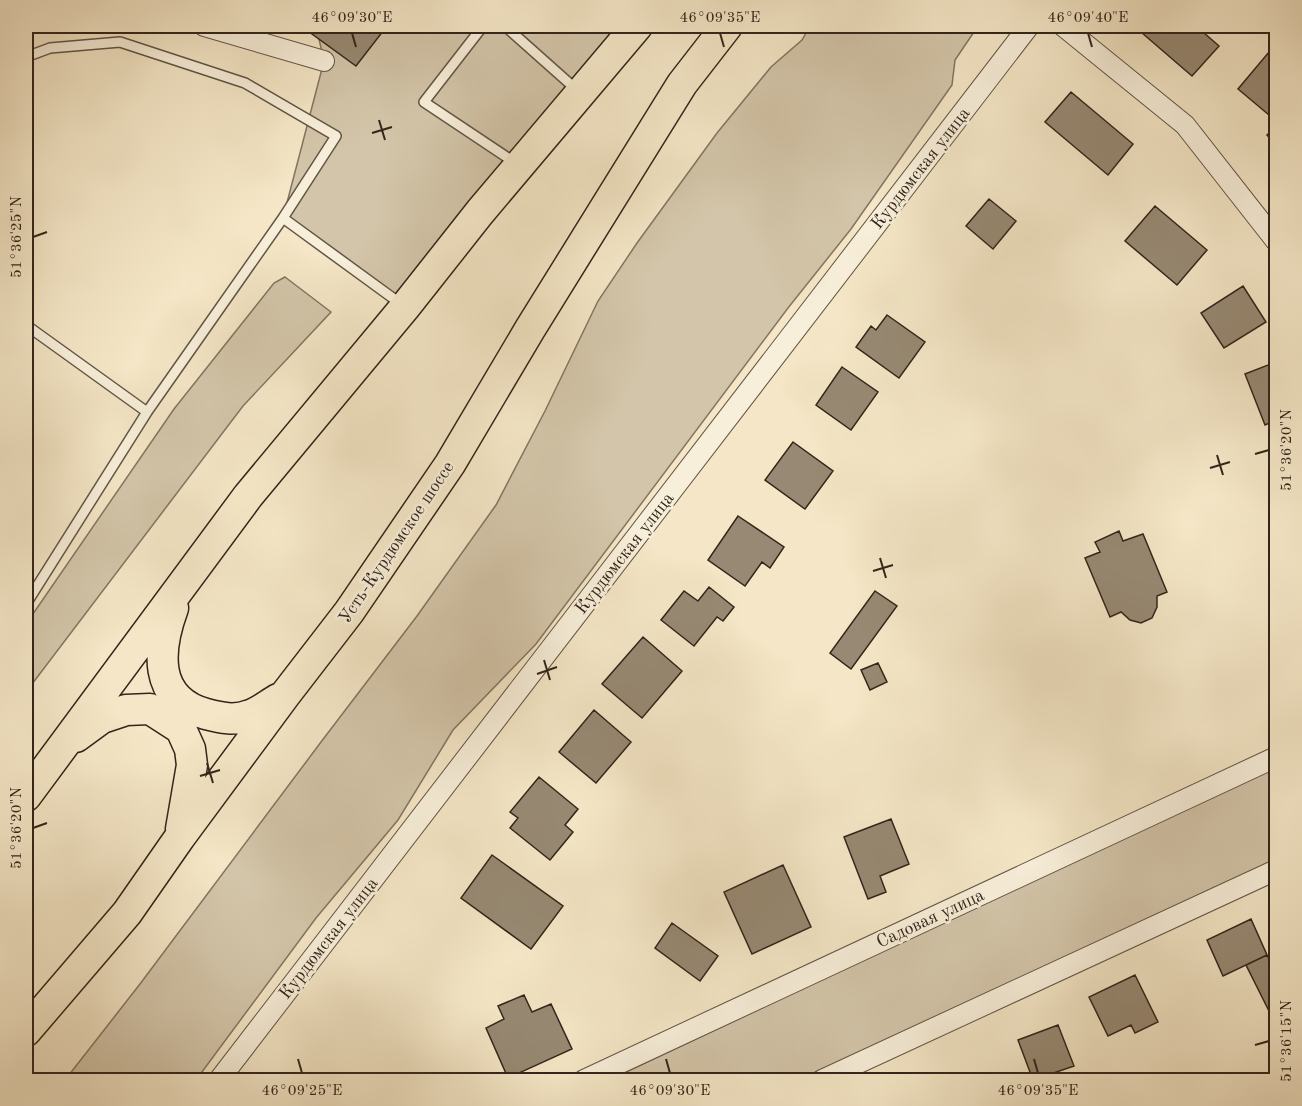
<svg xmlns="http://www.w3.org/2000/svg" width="1302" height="1106" viewBox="0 0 1302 1106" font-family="'Old Standard TT',serif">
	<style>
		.green { fill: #d3c5a9; stroke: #827562; stroke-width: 1.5 }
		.building { fill: #978973; stroke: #32251a; stroke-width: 1.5 }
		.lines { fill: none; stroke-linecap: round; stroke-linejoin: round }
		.lane-casing { stroke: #625545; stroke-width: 12 }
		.street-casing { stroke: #625545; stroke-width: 22 }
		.primary-casing { stroke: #32251a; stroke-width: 33 }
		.lane { stroke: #f8efda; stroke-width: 9 }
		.street { stroke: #f8efda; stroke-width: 20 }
		.primary { stroke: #f4e6c6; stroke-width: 30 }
		.ticks { fill: none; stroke: #32251a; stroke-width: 2 }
		.labels { text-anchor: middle; stroke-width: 5; stroke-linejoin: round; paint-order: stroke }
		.street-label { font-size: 18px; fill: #32251a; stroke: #f8efda }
		.neatline { fill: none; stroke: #32251a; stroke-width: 2 }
		.ticks-label { font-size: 15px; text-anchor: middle; fill: #32251a }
	</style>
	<rect width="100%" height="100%" fill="#f4e6c6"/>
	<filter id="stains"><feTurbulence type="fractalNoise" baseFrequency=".00333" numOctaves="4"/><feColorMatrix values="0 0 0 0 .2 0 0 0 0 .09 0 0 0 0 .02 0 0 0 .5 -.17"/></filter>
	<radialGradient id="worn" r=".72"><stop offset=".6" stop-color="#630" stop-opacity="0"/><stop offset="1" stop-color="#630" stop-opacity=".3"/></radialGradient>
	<path class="green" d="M316 26H631L405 307 283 218 324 61Z
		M810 26H978L955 60 952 85 851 229 788 308 536 644 453 730 398 820 316 918 196 1080H65L140 984 321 742 417 616 496 505 545 411 598 301 637 243 717 133 771 67 802 40Z
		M285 277 331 312 243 406 26 692V624L174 409 274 283Z
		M1276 765V860L803 1080H609Z"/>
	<path class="building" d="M301 26H387L356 66Z
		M1134 26H1196L1219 46 1192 76Z
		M1269 52 1276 59V106L1269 115 1238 89Z
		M1071 92 1133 144 1108 175 1045 122Z
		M1276 126V145L1267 135Z
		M989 199 1016 221 993 249 966 226Z
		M1155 206 1207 250 1177 285 1125 241Z
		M1243 286 1266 322 1224 348 1201 313Z
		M887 315 925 342 899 378 856 347 871 326 876 330Z
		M1276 362V420L1265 425 1245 374Z
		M842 367 878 392 851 430 816 405Z
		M26 426 33 432 26 450Z
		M793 442 833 471 805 509 765 480Z
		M738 516 784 547 770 568 762 562 745 586 708 560Z
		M1119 531 1123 541 1143 534 1167 592 1157 596V607L1152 618 1141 623 1130 620 1121 612 1110 617 1085 558 1100 552 1095 542Z
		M709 587 734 607 723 621 717 617 694 646 661 620 684 591 698 601Z
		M875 591 897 606 851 669 830 653Z
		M643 637 682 671 642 718 602 684Z
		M878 663 887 682 870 690 861 670Z
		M594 710 631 742 596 783 559 752Z
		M539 777 578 809 565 825 573 832 550 860 510 828 518 818 510 812Z
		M891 819 909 864 880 876 886 892 868 899 844 837Z
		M492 855 563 906 531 949 461 898Z
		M783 865 811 927 752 954 724 892Z
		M1251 919 1267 955 1223 976 1207 940Z
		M672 923 718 956 700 981 655 948Z
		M1267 955 1276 973V1012L1271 1015 1246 965Z
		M1135 975 1158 1022 1135 1033 1131 1025 1108 1036 1089 997Z
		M524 995 532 1012 551 1004 572 1049 508 1078 486 1028 504 1019 498 1006Z
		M1058 1025 1074 1066 1033 1080 1018 1040Z"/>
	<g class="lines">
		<g class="lane-casing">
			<path id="lane" d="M483 26 424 102 517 164
				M505 26 578 91
				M26 57 50 48 120 42 245 83 336 136 283 218 147 412 26 604
				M283 218 401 304
				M26 325 147 412"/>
		</g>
		<g class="street-casing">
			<path id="street" d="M204 26 324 61
				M1063 26 1185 125 1276 241
				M219 1080 1029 26
				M584 1080 1276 757
				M822 1080 1276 870"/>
		</g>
		<g class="primary-casing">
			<path id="primary" d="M173 608C158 649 152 699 206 714 221 718 235 721 250 715 260 712 269 704 278 699
				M76 737 102 718 126 710 150 709 181 729 190 749 192 765 181 829
				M26 796 248 496 405 307 480 212 637 26
				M26 1031 127 913 180 837 285 695 349 612 450 464 530 329 682 84 727 26"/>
		</g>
		<use href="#lane" class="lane"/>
		<use href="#street" class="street"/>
		<use href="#primary" class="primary"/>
	</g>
	<path class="ticks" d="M352 33 356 47M720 33 724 47M1088 33 1092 47M379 120 385 140M372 133 392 127M33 237 47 232M1255 454 1269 450M1217 455 1223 475M1210 468 1230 462M880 558 886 578M873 571 893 565M544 660 550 680M537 674 557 667M207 763 213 783M200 776 220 770M33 828 47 823M1255 1045 1269 1041M298 1059 302 1073M666 1059 670 1073M1034 1059 1038 1073"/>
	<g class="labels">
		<g class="street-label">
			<text transform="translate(920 168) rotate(-52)" y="6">Курдюмская улица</text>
			<text transform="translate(396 542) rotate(-56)" y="6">Усть-Курдюмское шоссе</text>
			<text transform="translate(624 553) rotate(-52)" y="6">Курдюмская улица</text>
			<text transform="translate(930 918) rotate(-25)" y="6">Садовая улица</text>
			<text transform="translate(328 938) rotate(-52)" y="6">Курдюмская улица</text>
		</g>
	</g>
	<rect width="1302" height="1106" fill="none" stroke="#f4e6c6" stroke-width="66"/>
	<rect x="33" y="33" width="1236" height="1040" class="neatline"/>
	<g class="ticks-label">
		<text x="352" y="22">46°09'30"E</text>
		<text x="720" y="22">46°09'35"E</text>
		<text x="1088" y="22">46°09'40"E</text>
		<text transform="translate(16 237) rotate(-90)" y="5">51°36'25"N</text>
		<text transform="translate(1286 450) rotate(-90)" y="5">51°36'20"N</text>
		<text transform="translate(16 828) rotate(-90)" y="5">51°36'20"N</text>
		<text transform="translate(1286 1041) rotate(-90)" y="5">51°36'15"N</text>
		<text x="302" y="1095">46°09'25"E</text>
		<text x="670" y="1095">46°09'30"E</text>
		<text x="1038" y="1095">46°09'35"E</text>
	</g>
	<rect width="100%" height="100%" filter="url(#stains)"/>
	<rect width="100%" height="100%" fill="url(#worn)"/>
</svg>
